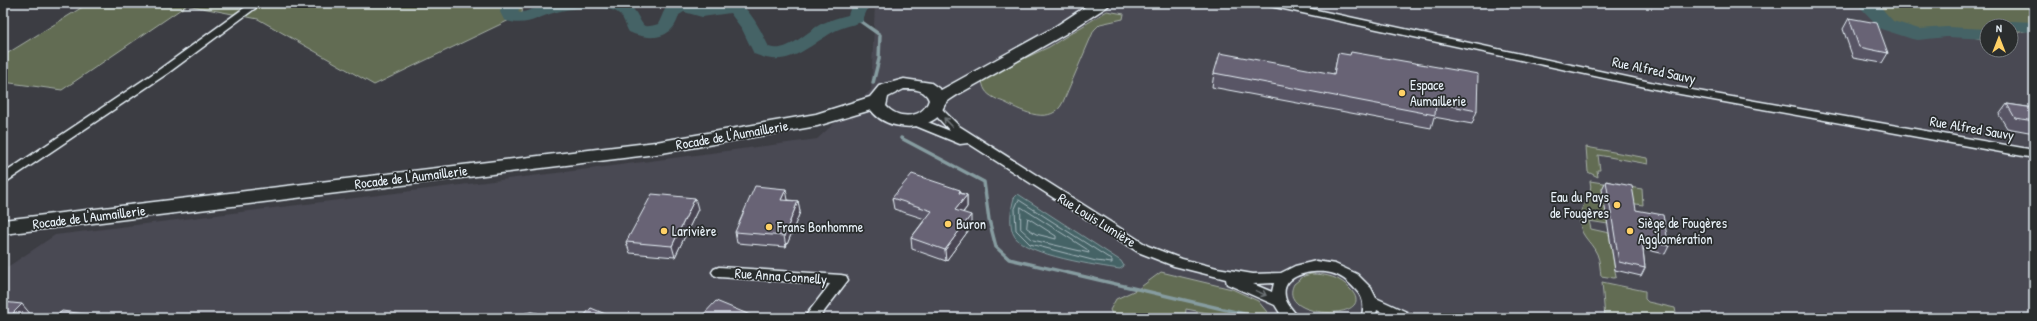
<svg xmlns="http://www.w3.org/2000/svg" width="2037" height="321" viewBox="0 0 2037 321" font-family="'Patrick Hand',sans-serif">
	<style>
		.built { fill: #494852 }
		.green { fill: #626c53; stroke: #a5aea6 }
		.water { fill: #456366; stroke: #869ca0 }
		.lines { fill: none; stroke-linecap: round; stroke-linejoin: round }
		.shore { stroke: #a7b8be; stroke-width: 1 }
		.stream { stroke: #869ca0; stroke-width: 3.5 }
		.river { fill: #456366; fill-rule: evenodd }
		.minor-casing { stroke: #e8f1f8; stroke-width: 3 }
		.primary-casing { stroke: #e8f1f8; stroke-width: 3 }
		.minor { fill: #2a2d2e; fill-rule: evenodd }
		.primary { fill: #2a2d2e; fill-rule: evenodd }
		.wall { fill: #595565; stroke: #e8f1f8 }
		.shaded-wall { fill: #484552; stroke: #e8f1f8 }
		.building { fill: #676375; stroke: #e8f1f8 }
		.oneway { stroke: #6c7275 }
		.poi-dot { fill: #ffd166; stroke: #2a2d2e; stroke-width: 1.5 }
		.labels { text-anchor: middle; stroke-width: 3.5; stroke-linejoin: round; paint-order: stroke }
		.street-label { font-size: 14px; fill: #e8f1f8; stroke: #2a2d2e }
		.poi-label { font-size: 14px; fill: #e8f1f8; stroke: #2a2d2e; text-anchor: start }
	</style>
	<rect width="100%" height="100%" fill="#3c3d43"/>
	<filter id="ink" filterUnits="userSpaceOnUse"><feTurbulence type="fractalNoise" baseFrequency=".025" numOctaves="2"/><feDisplacementMap in="SourceGraphic" scale="8" xChannelSelector="R" yChannelSelector="G"/><feConvolveMatrix kernelMatrix="1 2 1 2 8 2 1 2 1" color-interpolation-filters="sRGB"/></filter>
	<g filter="url(#ink)">
		<path class="built" d="M875 3H1095L1115 7 1126 3H1865L1879 26 1923 38 1948 32 1987 40V50H2011V34L2034 29V318H3V270L55 235 597 168 817 139 871 90Z"/>
		<path class="green" d="M89 3H523L522 14 374 85 258 19 187 5 62 90 3 82V56Z
			M1865 3H2034V29L2011 34V26H1987V40L1948 32 1924 38 1878 26Z
			M1107 11 1124 14 1123 19 1100 24 1094 30 1063 102C1052 126 1023 112 1006 103 999 100 989 97 985 90 983 87 982 82 982 78L1049 47Z
			M1586 147 1647 158 1648 164 1598 155 1600 170H1597L1598 177 1588 172Z
			M1590 181 1642 189 1643 205 1629 203 1608 224 1589 221 1591 229 1609 233 1616 277 1614 278 1601 276C1600 269 1600 261 1597 254 1590 239 1578 236 1580 216 1581 203 1594 195 1590 181Z
			M1161 272 1232 289 1258 301 1272 318H1234L1186 309 1185 318H1131L1113 316 1110 310 1116 299 1138 289Z
			M1311 274C1325 274 1341 277 1350 289 1382 321 1275 321 1294 284L1304 276Z
			M1602 282 1645 291V299L1648 302 1675 308 1677 318H1605Z"/>
		<path class="water" d="M1018 194 1121 261 1124 266 1120 269C1098 266 1027 255 1015 237 1008 227 1011 208 1014 198Z"/>
		<g class="lines">
			<path class="shore" d="M1019 200 1112 260V263L1096 261 1030 244 1016 230 1015 209Z
				M1021 207 1088 250 1089 253 1033 240 1021 229Z
				M1028 218 1056 236V239L1036 234 1027 228Z"/>
			<path class="stream" d="M856 18 880 35 879 59 873 83
				M901 138 984 182 989 220 996 247 1009 259 1257 317"/>
			<path class="river" d="M503 3H521L518 12 521 13 550 3H626C637 8 640 24 645 26 648 27 655 25 658 24 663 16 663 6 674 3 684 0 693 5 702 6 715 8 732 0 744 7 755 18 762 33 769 47 787 54 806 32 821 24 830 20 839 17 848 15L852 3H870L862 22C852 25 842 27 833 32 805 48 789 69 754 54L742 29 730 13 702 17 684 12 679 15C673 40 649 41 629 32 625 26 624 17 618 13 606 4 572 8 557 12 536 17 527 28 504 20L500 12Z
				M1856 3H1877L1893 21 1919 29 1947 27 1987 29V39L1947 37 1918 40 1912 39 1881 29Z
				M2011 21 2034 22V32L2011 31V26H2002L2005 22Z"/>
			<g class="minor-casing">
				<path id="minor" d="M251 3 261 4 168 73 3 184V174L160 69Z
					M1265 3H1284L1669 86 2034 150V158L1669 92 1270 6Z
					M936 105 940 107 959 126 1148 246 1182 259 1217 268 1253 274 1281 273 1295 266 1316 261 1335 264 1357 274 1371 288 1376 298 1411 314 1413 318H1393L1377 310 1375 318H1361C1365 307 1364 298 1356 290 1349 282 1341 275 1331 273 1314 269 1277 274 1286 300 1288 306 1295 312 1298 318H1283L1275 305 1227 284 1226 279 1174 266 1138 252 968 143 960 144 911 124 909 121 915 117 950 131 930 109ZM1253 284 1274 283 1272 292Z
					M719 267 841 275 846 276 848 280 819 318H804L830 284 719 277 714 275 712 272 714 269Z
					M531 313 537 314 539 318H524L526 314Z"/>
			</g>
			<g class="primary-casing">
				<path id="primary" d="M1091 3H1110L1108 6 1065 34 957 95C954 97 950 99 947 102 942 107 942 115 935 119 916 132 884 128 871 110L817 126 656 154 3 234V220L656 142 816 114 870 97 879 86 904 79 931 83 941 90 1053 28ZM904 89C914 89 925 89 929 100 923 119 898 120 886 106L888 97Z"/>
			</g>
			<use href="#minor" class="minor"/>
			<use href="#primary" class="primary"/>
		</g>
		<path class="wall" d="M1849 18 1888 53 1882 63 1853 58 1843 29Z
			M1338 53 1477 111 1472 124 1434 117 1431 128 1212 87 1214 73 1334 74Z
			M2007 104 2034 108V133L2007 128 1999 115Z
			M1606 181 1636 210 1669 246 1665 254 1643 249 1645 268 1641 276 1615 270 1602 189Z
			M960 190 961 193 967 195V207L963 213 971 227 946 261 912 249 911 238 925 219 894 209 892 198Z
			M788 200 798 201 800 212 786 247 737 243 735 232Z
			M698 209 675 257 630 253 626 242Z"/>
		<path class="shaded-wall" d="M786 189 788 200 783 211 781 200Z
			M967 195V207L956 221 955 210Z
			M695 198 698 209 675 257 672 246Z
			M798 201 800 212 786 247 784 236Z
			M971 215V227L946 261 945 250Z
			M22 304 32 316 13 313Z"/>
		<path class="building" d="M1849 18 1877 23 1888 53 1859 47Z
			M1351 52 1478 74 1477 111 1436 103 1435 115 1214 73 1220 53 1334 74 1338 53 1350 55Z
			M2007 104 2034 108V121L2015 118Z
			M912 174 960 190 959 193 967 195 955 210 971 215 945 250 911 238 932 211 892 198Z
			M1606 181 1632 186 1636 210 1663 215 1669 246 1642 241 1645 268 1619 262Z
			M755 186 786 189 781 200 798 201 784 236 735 232Z
			M652 194 695 198 672 246 626 242Z
			M716 301 755 317 754 318H700Z
			M3 302 22 304 13 313 50 318H3Z
			M591 308 615 318H582Z
			M62 311 100 316 98 318H54Z"/>
		<defs><path id="oneway-shaft" d="M-6 0H5M1.5-3L5.5 0L1.5 3" fill="none" stroke-width="1.6" stroke-linecap="round" stroke-linejoin="round"/></defs>
		<g class="oneway">
			<use href="#oneway-shaft" transform="translate(948 122) rotate(-134)"/>
			<use href="#oneway-shaft" transform="translate(1261 293) rotate(25)"/>
		</g>
	</g>
	<g class="poi-dot">
		<circle cx="1402" cy="93" r="4"/>
		<circle cx="1617" cy="205" r="4"/>
		<circle cx="948" cy="224" r="4"/>
		<circle cx="769" cy="227" r="4"/>
		<circle cx="664" cy="231" r="4"/>
		<circle cx="1630" cy="231" r="4"/>
	</g>
	<g class="labels">
		<g class="street-label">
			<text transform="translate(1654 70) rotate(12)" y="5">Rue Alfred Sauvy</text>
			<text transform="translate(1972 128) rotate(10)" y="5">Rue Alfred Sauvy</text>
			<text transform="translate(732 135) rotate(-10)" y="5">Rocade de l'Aumaillerie</text>
			<text transform="translate(411 177) rotate(-7)" y="5">Rocade de l'Aumaillerie</text>
			<text transform="translate(89 217) rotate(-7)" y="5">Rocade de l'Aumaillerie</text>
			<text transform="translate(1097 220) rotate(32)" y="5">Rue Louis Lumière</text>
			<text transform="translate(781 276) rotate(4)" y="5">Rue Anna Connelly</text>
		</g>
		<g class="poi-label">
			<text x="1410" y="90">Espace<tspan x="1410" dy="16">Aumaillerie</tspan></text>
			<text x="1609" y="202" text-anchor="end">Eau du Pays<tspan x="1609" dy="16">de Fougères</tspan></text>
			<text x="1638" y="228">Siège de Fougères<tspan x="1638" dy="16">Agglomération</tspan></text>
			<text x="956" y="229">Buron</text>
			<text x="777" y="232">Frans Bonhomme</text>
			<text x="672" y="236">Larivière</text>
		</g>
	</g>
	<rect width="2037" height="321" fill="none" stroke="#2a2d2e" stroke-width="16"/>
	<rect x="8" y="8" width="2021" height="305" fill="none" stroke="#e8f1f8" stroke-width="1.5" filter="url(#ink)"/>
	<g transform="translate(1999 38)"><circle r="19" fill="#2a2d2e" stroke="#767b7f"/>
	<path d="M0-3L7 15L0 10L-7 15Z" fill="#ffd166"/>
	<text y="-6" font-size="11" font-weight="bold" text-anchor="middle" fill="#e8f1f8">N</text>
	</g>
</svg>
